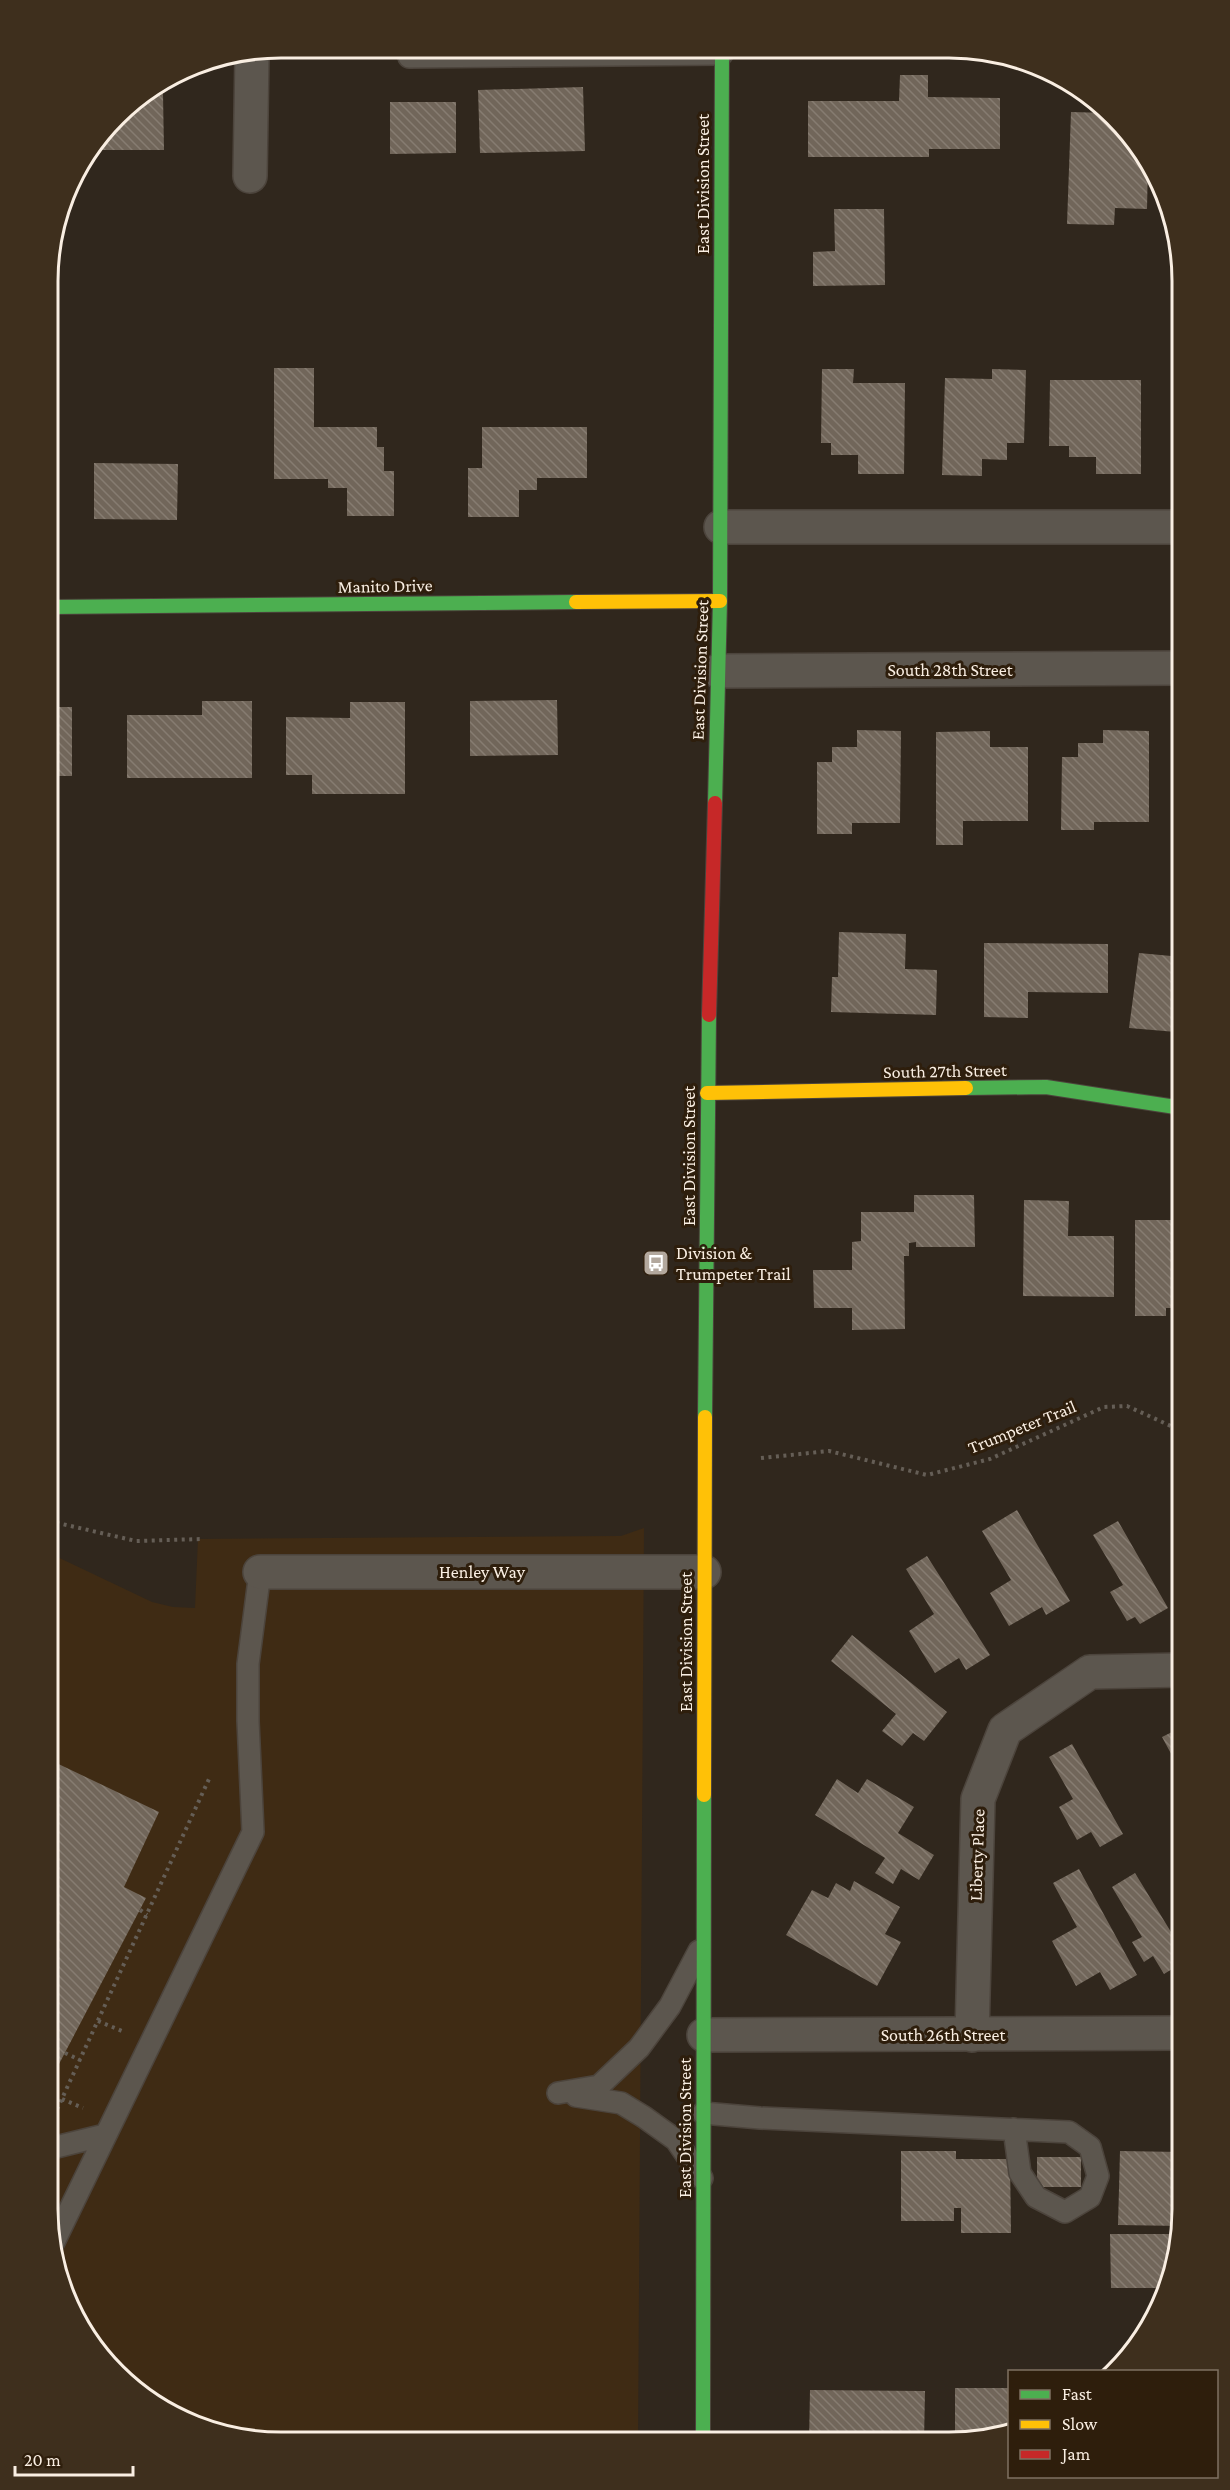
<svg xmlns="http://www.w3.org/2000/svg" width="1230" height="2490" viewBox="0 0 1230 2490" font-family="'Crimson Pro',serif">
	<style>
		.built { fill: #3f2b14 }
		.building { fill: url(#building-back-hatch) }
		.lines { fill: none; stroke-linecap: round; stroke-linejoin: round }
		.lane-casing { stroke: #4c443c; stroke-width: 24 }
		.street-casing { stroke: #4c443c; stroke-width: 36 }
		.fast-casing { stroke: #4c443c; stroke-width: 16 }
		.slow-casing { stroke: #4c443c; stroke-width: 16 }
		.jam-casing { stroke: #4c443c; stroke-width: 16 }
		.path { stroke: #655e56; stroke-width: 4; stroke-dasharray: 3 4.5; stroke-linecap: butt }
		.lane { stroke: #5c564e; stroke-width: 21 }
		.street { stroke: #5c564e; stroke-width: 33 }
		.fast { stroke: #4caf50; stroke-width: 14 }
		.slow { stroke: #ffc107; stroke-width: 14 }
		.jam { stroke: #c62828; stroke-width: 14 }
		.labels { text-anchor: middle; stroke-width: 6; stroke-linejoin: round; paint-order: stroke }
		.street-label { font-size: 18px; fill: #f9eee2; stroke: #2e1e0c }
		.poi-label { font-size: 18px; fill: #f9eee2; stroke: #2e1e0c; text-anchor: start }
		.rim { fill: none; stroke: #f9eee2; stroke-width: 3 }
	</style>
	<defs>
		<pattern id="building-back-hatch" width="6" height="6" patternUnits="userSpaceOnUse" patternTransform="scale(1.5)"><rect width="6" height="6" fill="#71665a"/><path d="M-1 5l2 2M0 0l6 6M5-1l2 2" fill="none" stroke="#867c71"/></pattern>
	</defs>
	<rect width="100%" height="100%" fill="#30271d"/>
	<path class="built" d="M644 1528 638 2441 250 2440 178 2418 128 2384 87 2339 60 2284 48 2209 49 1553 152 1602 173 1607 195 1608 198 1539 621 1536Z"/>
	<path class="building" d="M900 75H928V97L1000 98V149H929V157H808V101H899Z
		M583 87 585 151 480 153 478 90Z
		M147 94H163L164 150H93L127 106Z
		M390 102H456V153L390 154Z
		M1071 112 1109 113 1143 152 1148 162 1147 209 1115 208 1114 225 1067 224Z
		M834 209H884L885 285 813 286V252L835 251Z
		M274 368H314V427H377V447H384V471H394V516H347V488H328V479H274Z
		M822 369H854L853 383H905L904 474H858V455H831V443H821Z
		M992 369 1026 370 1024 443H1007V460L982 459V476L942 475 945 378 992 379Z
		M1050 380H1141V474H1096V457H1069V446H1049Z
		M1179 383H1182V474H1179Z
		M482 427H587V478H537V490H519V517H468V468H482Z
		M94 463 178 464 177 520 94 519Z
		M557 700 558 755 470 756V701Z
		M202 701H252V778H127V715H202Z
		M350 702H405V794H312V775H286V717L350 718Z
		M49 707H72V776H49Z
		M857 730 901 731 900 823H852V834H817V762H832V747H857Z
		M1103 730 1149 731V822H1094V830H1061L1062 757H1078V743H1103Z
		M990 731V747H1028V821H963V845H936V732Z
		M1176 731H1182V822L1179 823Z
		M839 932 906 934 905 969 937 970 936 1015 831 1012 832 977H838Z
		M984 943 1108 944V993L1028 992V1018L984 1017Z
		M1139 953 1182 957V1005L1176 1032 1129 1028Z
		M914 1195H974L975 1247H916V1242L909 1243V1256H904L905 1329 852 1330V1308H814L813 1270H852V1242L861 1241V1212H914Z
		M1024 1200 1069 1201 1068 1236H1114V1297L1023 1296Z
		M1135 1220H1181L1182 1308H1166V1316H1135Z
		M1017 1510 1070 1601 1046 1615 1042 1607 1009 1626 990 1593 1011 1580 982 1531Z
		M1118 1521 1168 1608 1140 1624 1135 1617 1127 1621 1110 1592 1123 1585 1093 1535Z
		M927 1556 990 1655 966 1670 959 1658 935 1673 909 1631 934 1614 906 1569Z
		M852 1635 947 1712 924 1741 913 1733 902 1746 882 1731 896 1714 831 1661Z
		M1182 1727V1774L1162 1737Z
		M1072 1744 1123 1834 1100 1847 1091 1832 1077 1840 1059 1807 1073 1799 1049 1757Z
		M48 1759 159 1812 124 1887 146 1898 48 2085Z
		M837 1779 858 1793 867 1779 914 1807 898 1833 934 1855 919 1880 901 1869 893 1884 875 1873 885 1858 815 1815Z
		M1079 1869 1137 1975 1110 1990 1100 1972 1076 1986 1052 1941 1077 1927 1053 1883Z
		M1135 1873 1182 1950V1963L1164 1974 1153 1956 1144 1962 1132 1942 1142 1937 1112 1887Z
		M854 1881 900 1907 885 1934 901 1942 877 1986 786 1935 812 1890 828 1898 836 1883 850 1891Z
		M901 2151H956V2159H1010L1011 2233H961V2208H954V2221H901Z
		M1120 2151 1181 2152V2226L1118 2225Z
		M1037 2157H1081V2187H1037Z
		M1110 2234H1179L1167 2288H1111Z
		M955 2388H1010V2432L955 2441Z
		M810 2390 925 2391 924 2442H809Z"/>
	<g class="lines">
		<g class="lane-casing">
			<path id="lane" d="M409 57 722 54
				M558 2093 599 2086 639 2048 670 2006 699 1951
				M576 2096 621 2103 644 2117 676 2140 702 2178
				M703 2113 760 2118 1069 2132 1090 2147 1098 2176 1090 2197 1065 2212 1036 2197 1020 2173 1014 2129
				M48 2149 105 2135
				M54 2242 253 1832 248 1721V1664L260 1572"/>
		</g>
		<g class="street-casing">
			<path id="street" d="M250 176 252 54
				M721 527H1182
				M718 671 1182 668
				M260 1572H704
				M704 2035 1182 2033
				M972 2035 978 1799 1005 1730 1090 1672 1182 1670"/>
		</g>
		<g class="fast-casing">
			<path id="fast" d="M50 607 576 602
				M715 803 720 601 722 51
				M966 1088 1046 1087 1182 1108
				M705 1417 709 1015
				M703 2441 704 1795"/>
		</g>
		<g class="slow-casing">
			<path id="slow" d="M576 602 720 601
				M707 1093 966 1088
				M704 1795 705 1417"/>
		</g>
		<g class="jam-casing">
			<path id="jam" d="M709 1015 715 803"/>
		</g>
		<path class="path" d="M761 1458 829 1451 927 1475 990 1459 1104 1407 1127 1406 1182 1431
			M49 1521 136 1541 202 1539
			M140 1910 147 1915
			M98 2021 122 2031
			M65 2053 80 2060
			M62 2099 83 2108
			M54 2116 209 1779"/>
		<use href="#lane" class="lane"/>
		<use href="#street" class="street"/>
		<use href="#fast" class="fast"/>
		<use href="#slow" class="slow"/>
		<use href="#jam" class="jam"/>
	</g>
	<defs>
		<g id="bus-square" transform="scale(1.35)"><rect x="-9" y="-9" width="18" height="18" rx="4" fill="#b3a89d" stroke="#2e1e0c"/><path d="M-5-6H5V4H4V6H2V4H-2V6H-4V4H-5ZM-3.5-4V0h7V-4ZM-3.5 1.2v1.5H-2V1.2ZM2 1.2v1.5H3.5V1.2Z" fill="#fff"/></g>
	</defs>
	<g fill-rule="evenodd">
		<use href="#bus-square" x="656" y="1263"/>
	</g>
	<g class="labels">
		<g class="street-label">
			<text transform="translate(703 184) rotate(-90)" y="6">East Division Street</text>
			<text transform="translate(385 586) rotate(-1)" y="6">Manito Drive</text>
			<text transform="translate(700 670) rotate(-88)" y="6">East Division Street</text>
			<text x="950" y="676">South 28th Street</text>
			<text transform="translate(945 1071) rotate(-1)" y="6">South 27th Street</text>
			<text transform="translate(689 1156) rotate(-90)" y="6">East Division Street</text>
			<text transform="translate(1022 1427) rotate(-22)" y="6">Trumpeter Trail</text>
			<text x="482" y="1578">Henley Way</text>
			<text transform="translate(686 1642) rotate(-90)" y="6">East Division Street</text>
			<text transform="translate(977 1855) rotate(-88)" y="6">Liberty Place</text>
			<text x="943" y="2041">South 26th Street</text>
			<text transform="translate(685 2128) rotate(-90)" y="6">East Division Street</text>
		</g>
		<g class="poi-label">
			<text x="676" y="1259">Division &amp;<tspan x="676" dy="21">Trumpeter Trail</tspan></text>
		</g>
	</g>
	<path d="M0 0H1230V2490H0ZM281 58H949A223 223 0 0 1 1172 281V2209A223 223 0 0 1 949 2432H281A223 223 0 0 1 58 2209V281A223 223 0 0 1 281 58Z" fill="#3e2f1d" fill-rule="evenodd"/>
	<path class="rim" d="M281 58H949A223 223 0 0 1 1172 281V2209A223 223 0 0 1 949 2432H281A223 223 0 0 1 58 2209V281A223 223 0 0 1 281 58Z"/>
	<rect x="1008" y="2370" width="210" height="108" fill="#2e1e0c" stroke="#7f7162" stroke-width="1.5"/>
	<rect x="1020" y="2390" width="30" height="9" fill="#4caf50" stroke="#7f7162" stroke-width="1.5"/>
	<text x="1062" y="2400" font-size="18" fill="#f9eee2">Fast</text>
	<rect x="1020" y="2420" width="30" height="9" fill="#ffc107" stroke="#7f7162" stroke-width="1.5"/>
	<text x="1062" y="2430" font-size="18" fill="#f9eee2">Slow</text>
	<rect x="1020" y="2450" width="30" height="9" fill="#c62828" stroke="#7f7162" stroke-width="1.5"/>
	<text x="1062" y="2460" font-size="18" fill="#f9eee2">Jam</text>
	<path d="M15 2466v9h118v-9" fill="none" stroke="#f9eee2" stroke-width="3"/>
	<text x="24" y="2466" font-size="18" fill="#f9eee2" stroke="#2e1e0c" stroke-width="4.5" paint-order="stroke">20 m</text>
</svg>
